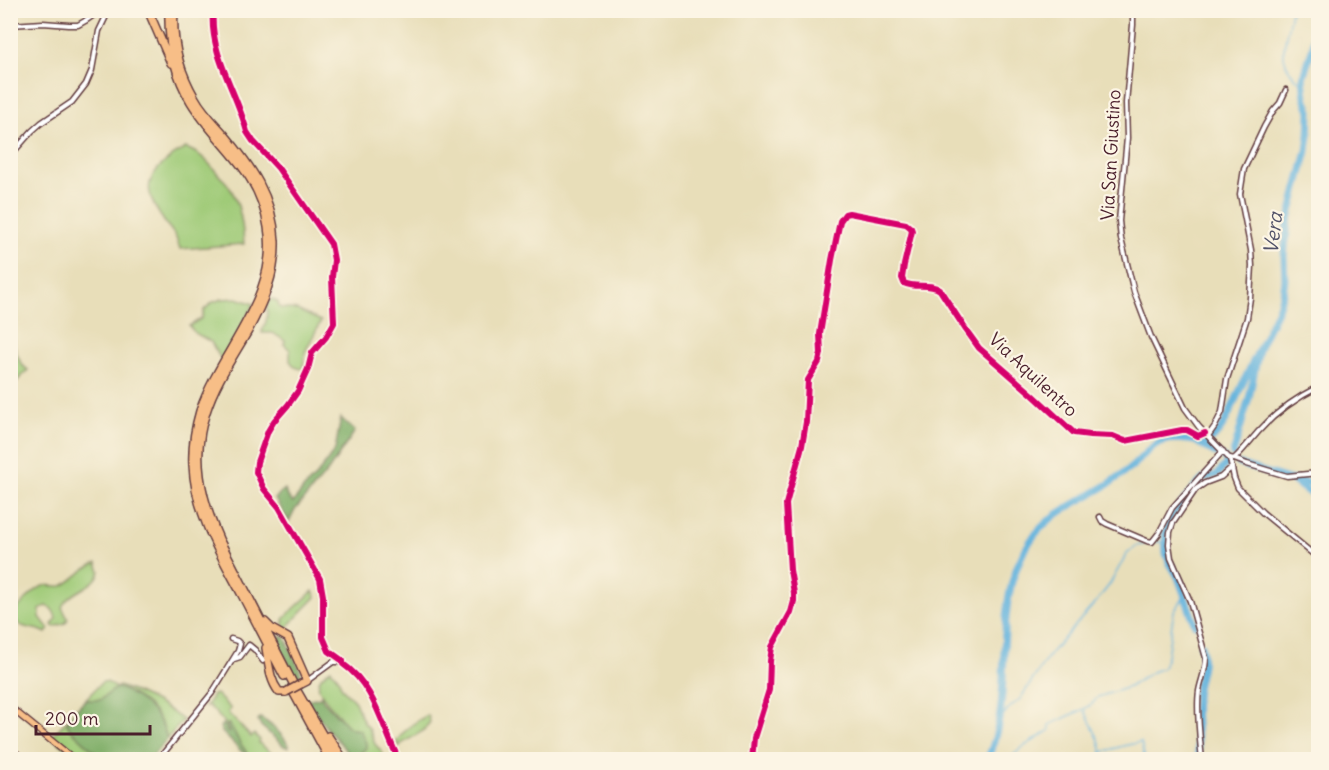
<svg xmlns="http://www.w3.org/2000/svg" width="1329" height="770" viewBox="0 0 1329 770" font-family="Delius,sans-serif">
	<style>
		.green { fill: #9fca77; stroke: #747451; stroke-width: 1.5 }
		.forest { fill: #7fae68; stroke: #64664a; stroke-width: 1.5 }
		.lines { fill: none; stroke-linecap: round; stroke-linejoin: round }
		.stream { stroke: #62b2dd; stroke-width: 1.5 }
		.river { stroke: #62b2dd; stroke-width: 7 }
		.street-casing { stroke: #623c40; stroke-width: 7 }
		.primary-casing { stroke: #623c40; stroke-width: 8 }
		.highway-casing { stroke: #623c40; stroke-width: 10 }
		.street { stroke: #fff; stroke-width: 4 }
		.primary { stroke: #f7be87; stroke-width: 5 }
		.highway { stroke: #f7be87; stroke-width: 7 }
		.rail-casing { stroke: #4a1f2b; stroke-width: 4 }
		.rail { stroke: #fcf5e5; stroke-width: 1.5; stroke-dasharray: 4.5; stroke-linecap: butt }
		.highway-bridge-casing { stroke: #623c40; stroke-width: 10; stroke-linecap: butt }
		.highway-bridge { stroke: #f7be87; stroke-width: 7 }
		.cycleway-casing { stroke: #fcf5e5; stroke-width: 10 }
		.cycleway { stroke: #d6006c; stroke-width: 6 }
		.labels { text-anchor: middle; stroke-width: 4.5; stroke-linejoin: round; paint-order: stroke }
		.street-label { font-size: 18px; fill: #4a1f2b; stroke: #fcf5e5 }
		.water-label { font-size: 20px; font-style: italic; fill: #525269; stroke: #fcf5e5 }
	</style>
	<rect width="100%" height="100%" fill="#fcf5e5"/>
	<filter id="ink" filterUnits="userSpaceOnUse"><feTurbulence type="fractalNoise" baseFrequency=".0167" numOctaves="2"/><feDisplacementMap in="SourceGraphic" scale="12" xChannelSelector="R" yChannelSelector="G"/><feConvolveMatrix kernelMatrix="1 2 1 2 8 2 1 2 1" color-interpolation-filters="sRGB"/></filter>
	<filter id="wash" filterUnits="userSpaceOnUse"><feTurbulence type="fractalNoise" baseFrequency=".008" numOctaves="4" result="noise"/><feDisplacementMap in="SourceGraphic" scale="24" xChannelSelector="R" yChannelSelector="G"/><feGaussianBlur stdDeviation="1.35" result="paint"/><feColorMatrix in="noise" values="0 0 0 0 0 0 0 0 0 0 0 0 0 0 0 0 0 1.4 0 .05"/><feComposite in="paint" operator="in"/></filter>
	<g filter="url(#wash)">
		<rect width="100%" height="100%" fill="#e8deb9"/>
		<path class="green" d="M186 148C203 155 207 161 218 174 221 178 226 181 228 185 239 200 243 225 244 244L180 249C178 245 178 240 175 236 172 230 167 226 164 221 145 194 142 179 170 158 175 154 181 151 186 148Z
			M237 298 254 304 222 361 211 342 195 333 189 326 202 318 204 310 213 302 222 299Z
			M272 299 278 302 279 307 281 308 297 310 321 321 305 352 303 367 301 369 295 367 290 361V350L284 344 285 341 273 333H262C262 328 265 326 266 321 268 315 267 309 267 303Z
			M11 331C14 344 17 363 28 370L16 382 11 374Z
			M97 563 100 571C96 588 70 590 62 607L68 619 65 623 54 627 52 625 56 619C55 613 52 607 46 606L40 610V617L49 629 46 633C34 626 18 631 13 615 17 608 35 589 43 586 49 584 56 587 62 586 72 583 83 567 97 563Z
			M313 591 316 597 287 627 286 632 284 631V618Z
			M331 669 338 678 342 688 355 702 364 723 369 728 375 744 382 752 385 759H362L360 752 364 750 360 730 352 729 348 727C343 723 340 717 336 712 324 698 306 683 331 669Z
			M102 682C108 681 111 684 116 688L119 686C143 694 163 704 183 720L167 739C162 718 148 702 129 693 124 690 121 688 116 688L100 700H85L74 711Z
			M216 694 231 709 228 712 229 714 251 737 254 734 260 740 259 743 279 759 254 760 247 754C245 748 242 747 239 742 235 734 235 732 229 724H227L230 733 226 730 224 722 208 705 206 706 213 695Z
			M428 715 430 722 423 731 401 744 399 747 396 742C404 730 415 721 428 715Z
			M68 719 67 724 70 729 103 759H79L51 737Z"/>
		<path class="forest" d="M341 418 355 431 328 471 295 510 289 522 275 499 280 493 285 489 286 494 293 503 304 488 317 475 335 450Z
			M281 636 285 637 300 670 302 680 297 683 279 644V637Z
			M116 688C121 688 124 690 129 693 148 703 162 717 167 739L150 759H103L70 729 67 724 71 715 85 700H100Z
			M321 695 323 700 348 727 352 729 360 730 366 743V748L360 753 362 759H352L341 744 328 730 307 700 320 697Z
			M260 718C270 723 285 736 289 747H286L284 746 261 726 258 720Z
			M224 722 227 732 230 733 227 725 229 724C234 731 235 734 239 741 241 746 245 749 247 754L246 756 222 732 220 727Z"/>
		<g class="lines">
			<path class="stream" d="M1291 10C1288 41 1271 60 1303 84
				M1154 542H1165
				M1085 711 1099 740 1102 752 1123 746 1141 742 1145 760
				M998 722 1008 709 1020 699 1050 654 1096 602 1110 584 1126 555 1136 546 1150 543
				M1002 760 1010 758 1023 747 1049 731 1050 729 1049 725 1084 709 1092 704 1098 697 1129 687 1152 672 1163 668 1167 656 1174 611 1185 596
				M1100 760 1102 756V753"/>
			<path class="river" d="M1198 443 1224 458
				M1233 454 1249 398 1259 349 1278 309 1283 293 1285 280 1284 256 1288 223 1307 151 1309 135 1310 111 1305 97 1303 78 1313 46 1318 13
				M1239 464 1292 480 1318 485
				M1292 480 1318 500
				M1195 625 1178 577 1169 562 1166 553 1165 531 1174 513 1196 486 1203 479 1218 474 1227 463
				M987 760C1019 690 986 605 1031 540 1050 512 1080 502 1107 485 1115 480 1122 474 1129 469 1140 461 1148 447 1160 442 1168 439 1179 439 1187 440 1196 441 1205 445 1213 438 1224 428 1230 412 1236 399 1243 382 1251 366 1259 349
				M1199 760C1197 739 1194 718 1196 697 1197 678 1206 665 1201 645"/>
		</g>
	</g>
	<g filter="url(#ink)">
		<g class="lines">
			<g class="street-casing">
				<path id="street" d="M213 10C209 54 237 92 247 132L253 141 278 168 324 234 331 244 334 260 332 277 334 323 326 337 312 353 308 369 298 391 288 405 274 421 268 431 257 462 256 472 264 489 279 507 320 579 323 596V637L329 651 343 661V664C375 686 382 727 399 760
					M1133 10V25L1126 103 1127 138 1119 221 1121 239 1134 292 1151 337 1185 408 1199 427 1230 459 1234 478 1238 488 1263 513 1318 558
					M10 25 43 23 69 25H78L85 21 101 10
					M10 156 32 131 41 123 72 102 86 84 92 70 99 31 109 10
					M1208 436 1215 426 1222 412 1227 379 1247 318 1250 298 1252 266 1251 250 1240 194 1244 169 1264 127 1273 111 1280 103 1286 90
					M1230 458 1234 459 1236 457C1244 449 1251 440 1258 432 1275 413 1296 398 1318 387
					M1234 459 1247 464 1287 476 1318 473
					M1100 517 1102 521 1107 524 1147 541 1152 542 1159 533 1172 508 1223 451
					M234 659 240 657 249 645 255 650 263 661
					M307 681 333 662H337L343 664
					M158 760 212 693 238 651 240 644 237 641 231 639
					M752 760 754 738 769 690 770 661 772 647 791 612 794 601V593L790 570 786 504 802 446 806 422 808 380 819 362 821 353 820 334 832 260 840 221 845 214 849 213 906 224 911 228 912 231 904 265 902 278 904 283C915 289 929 282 940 290L966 330 979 348 1033 395 1074 433 1090 435 1113 436 1125 441 1182 430H1187L1198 436 1205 433
					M1202 760C1200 739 1196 711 1199 691 1201 680 1206 670 1206 658L1190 601 1171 558 1169 544 1170 532 1173 523 1196 489 1205 483 1221 477 1232 467"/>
			</g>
			<g class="primary-casing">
				<path id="primary" d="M10 707 75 760"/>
			</g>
			<g class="highway-casing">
				<path id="highway" d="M148 10 171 63
					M169 10C168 43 174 74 191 102 219 148 259 168 268 227 280 297 221 349 200 411 195 428 192 447 193 465 195 513 220 554 242 595 256 622 270 649 284 676
					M174 10C172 41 179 71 195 98 202 111 213 122 223 133 251 166 273 196 275 241 276 274 263 303 248 331 233 357 215 383 206 412 191 456 201 498 219 539L296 689 337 760
					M265 622 272 629 288 638 307 681 301 684
					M266 648C269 664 269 679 279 692H286
					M291 688 330 760
					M328 736 344 760"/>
			</g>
			<use href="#street" class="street"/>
			<use href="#primary" class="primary"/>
			<use href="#highway" class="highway"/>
			<g class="rail-casing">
				<path id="rail" d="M10 746 28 760"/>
			</g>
			<use href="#rail" class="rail"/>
			<g class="highway-bridge-casing">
				<path id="highway-bridge" d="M286 692 301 684"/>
			</g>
			<use href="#highway-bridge" class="highway-bridge"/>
			<g class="cycleway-casing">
				<path id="cycleway" d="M213 10C209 54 237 92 247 132L253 141 278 168 324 234 331 244 334 260 332 277 334 323 326 337 312 353 308 369 298 391 288 405 274 421 268 431 257 462 256 472 264 489 279 507 320 579 323 596V637L329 651 343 661V664C375 686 382 727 399 760
					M752 760 754 738 769 690 770 661 772 647 791 612 794 601V593L790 570 786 504 802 446 806 422 808 380 819 362 821 353 820 334 832 260 840 221 845 214 849 213 906 224 911 228 912 231 904 265 902 278 904 283C915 289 929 282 940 290L966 330 979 348 1033 395 1074 433 1090 435 1113 436 1125 441 1182 430H1187L1198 436 1205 433"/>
			</g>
			<use href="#cycleway" class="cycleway"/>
		</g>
	</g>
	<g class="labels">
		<g class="street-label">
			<text transform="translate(1111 155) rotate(-87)" y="6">Via San Giustino</text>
			<text transform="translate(1033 375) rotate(43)" y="6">Via Aquilentro</text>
		</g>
		<g class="water-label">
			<text transform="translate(1273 233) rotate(-83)" y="7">Vera</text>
		</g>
	</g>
	<rect width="1329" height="770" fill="none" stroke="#fcf5e5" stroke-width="36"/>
	<path d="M36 725v9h114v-9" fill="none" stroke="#4a1f2b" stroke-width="3"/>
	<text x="45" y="725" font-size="18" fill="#4a1f2b" stroke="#fcf5e5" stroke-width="4.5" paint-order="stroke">200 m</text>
</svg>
